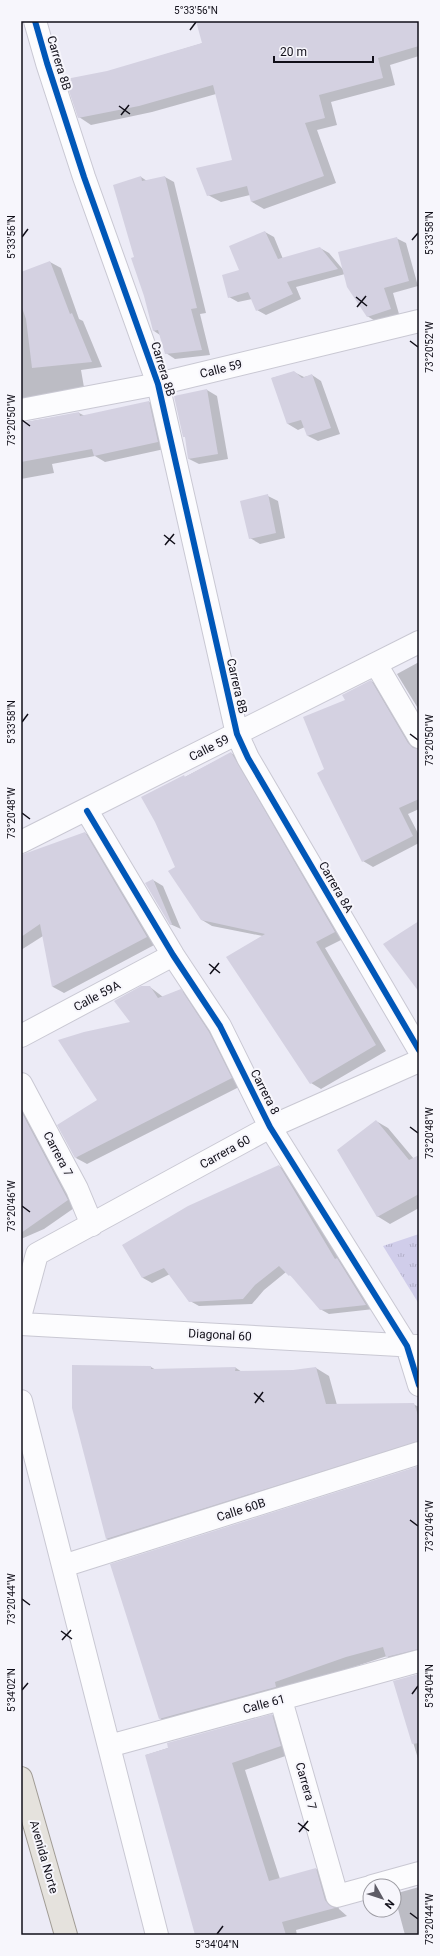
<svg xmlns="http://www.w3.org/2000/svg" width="440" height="1956" viewBox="0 0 440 1956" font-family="Roboto,sans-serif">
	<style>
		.park { fill: url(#park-tufts) }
		.shadow { fill: #0003 }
		.building { fill: #d4d1e1 }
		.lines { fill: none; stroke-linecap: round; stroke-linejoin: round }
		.street-casing { stroke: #c9c8d3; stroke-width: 24 }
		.primary-casing { stroke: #a19c95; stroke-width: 24 }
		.street { stroke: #fcfcfe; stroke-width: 22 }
		.primary { stroke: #e5e2dd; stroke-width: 22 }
		.cycleway-casing { stroke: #f7f6fc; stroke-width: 8 }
		.cycleway { stroke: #0057b8; stroke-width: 6 }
		.ticks { fill: none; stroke: #110f19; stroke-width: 1.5 }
		.labels { text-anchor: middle; stroke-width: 4; stroke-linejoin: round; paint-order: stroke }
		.street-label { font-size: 12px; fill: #110f19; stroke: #f7f6fc }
		.neatline { fill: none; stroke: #110f19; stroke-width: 1.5 }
		.ticks-label { font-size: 10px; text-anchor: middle; fill: #110f19 }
	</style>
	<defs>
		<pattern id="park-tufts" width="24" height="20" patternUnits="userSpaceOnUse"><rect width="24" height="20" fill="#d0cdea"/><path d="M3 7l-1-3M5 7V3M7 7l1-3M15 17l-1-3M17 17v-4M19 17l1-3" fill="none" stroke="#b2afc8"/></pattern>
	</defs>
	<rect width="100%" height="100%" fill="#ecebf6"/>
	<path class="park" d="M419 1234V1304L383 1246Z"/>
	<path class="shadow" d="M197 21H419V56L390 65 395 85 331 102 337 125 317 130 336 183 264 209 252 202 250 195 221 202 208 195 233 160 216 94 152 112 91 125 79 117 108 72 203 43Z
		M141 177 147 181 165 177 174 182 206 313 200 314 210 355 175 359 166 353 160 335 154 331 135 258Z
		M265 232 274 237 283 259 320 248 329 253 345 272 396 238 406 243 418 286 393 293 399 314 377 322 367 316 345 274 296 287 301 299 266 315 257 310 252 299 238 302 229 297 240 271Z
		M50 262 61 268 79 319 83 321 102 367 81 370 85 393 21 411V273Z
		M294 372 304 377 312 375 321 381 340 434 318 441 308 436 305 427 298 430 288 424 272 378Z
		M207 390 217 396 228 459 199 464 189 459 186 438 184 436 175 397Z
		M149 402 160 408 169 448 105 462 95 456 52 464 54 473 21 479V423L79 413 85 416Z
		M268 496 278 501 285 538 260 544 250 538Z
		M419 662V710L397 674Z
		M371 681 381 687 419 750V809L408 814 419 835V843L373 867 363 861 326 770 346 700Z
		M231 753 241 759 345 938 325 948 386 1051 321 1089 311 1083 263 936 212 926 202 920 176 867 185 777Z
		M85 833 96 839 158 943 64 993 53 987 43 936 21 950V856Z
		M153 880 163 886 181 929 170 924Z
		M150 987 163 997 180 990 192 997 243 1085 87 1164 76 1158 132 1022Z
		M21 1099 77 1206 44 1229 21 1239Z
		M376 1121 388 1128 414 1159 419 1156V1208L390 1224 377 1216Z
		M279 1166 288 1171 374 1309 329 1314 320 1309 294 1278 286 1272 264 1290 252 1304 199 1306 190 1301 170 1274 152 1283 143 1278 123 1245Z
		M73 1366 151 1367 156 1370 236 1368 242 1372 294 1371 316 1368 329 1376 337 1405 413 1404 419 1407V1451L120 1546 107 1539Z
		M419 1467V1659L401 1664 387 1656 174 1726 160 1719Z
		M419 1674V1762L395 1682Z
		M272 1715 286 1723 294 1753 245 1770 280 1879 316 1869 330 1877 339 1909 347 1916 296 1930 297 1935H196L146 1755Z
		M419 1887V1935H405L394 1894Z"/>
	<path class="building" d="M196 21H419V46L378 58 383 78 319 95 325 118 305 123 324 176 251 202 247 186 207 196 196 168 232 160 213 85 139 106 78 118 67 85 66 79 107 71 202 43Z
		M141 176 142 181 165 176 197 308 191 309 202 350 165 354 158 330 153 331 144 296 131 258 134 257 113 185Z
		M265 231 278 259 320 247 338 269 287 282 293 294 256 311 248 292 228 298 222 275 239 270 229 246Z
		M397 237 409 281 384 288 391 309 367 317 347 287 338 252Z
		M50 261 70 314 72 313 92 362 32 368 26 319 21 305V272Z
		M294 371 302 378 312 374 331 428 307 436 301 420 287 424 271 378Z
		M207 389 218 454 188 459 185 437H183L174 396Z
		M149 401 158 442 94 456 92 449 21 462V423L79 412 80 416Z
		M268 494 276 533 249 539 240 501Z
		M371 680 408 743 413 748 419 749V799L399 808 413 836 362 862 317 773 324 769 303 717 345 700 342 695Z
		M231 752 335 932 316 942 376 1045 310 1084 226 957 265 934 201 920 168 871 175 867 155 822 141 797 184 775 185 777Z
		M85 832 147 937 52 987 40 924 21 937V855Z
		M153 879 172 924 170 925 145 883Z
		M419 921V992L383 944Z
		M141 986H150L158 998 181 989 209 1032 232 1078 75 1158 57 1125 97 1100 58 1040 84 1032 130 1022 114 1001Z
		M21 1111 68 1200 21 1233Z
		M376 1120 409 1160 419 1155V1194L377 1217 337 1150Z
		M279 1165 335 1259 337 1258 366 1305 320 1310 290 1275 289 1276 279 1266 255 1285 243 1299 189 1302 164 1268 142 1278 122 1245 188 1206Z
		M72 1365 151 1366V1369L236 1367 235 1371 293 1370 316 1367 326 1404 414 1403 419 1418V1441L106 1539 72 1408Z
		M419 1466V1649L386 1657 383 1647 346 1657 275 1682 276 1687 159 1719 110 1564Z
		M419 1674V1743L412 1744 393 1681Z
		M272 1714 281 1746 232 1763 269 1881 316 1868 325 1900 329 1905 335 1908 282 1922 286 1935H195L145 1755 168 1748 167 1743Z"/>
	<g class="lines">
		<g class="street-casing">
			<path id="street" d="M35 21 47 63 84 177 158 384 237 734 248 758 419 1050
				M21 410 158 384 419 321
				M376 664 419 737
				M87 811 173 955 220 1026 270 1127 407 1346 419 1385
				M21 842 419 642
				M21 1036 173 955
				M21 1084 77 1189 92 1225
				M21 1313 37 1254 270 1127 419 1061
				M21 1324 417 1346
				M21 1401 157 1935
				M63 1566 419 1453
				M281 1700 337 1896 370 1887
				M109 1746 419 1661
				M372 1886 419 1873"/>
		</g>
		<g class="primary-casing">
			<path id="primary" d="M21 1778 66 1935"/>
		</g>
		<use href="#street" class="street"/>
		<use href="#primary" class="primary"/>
		<g class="cycleway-casing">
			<path id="cycleway" d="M35 21 47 63 84 177 158 384 237 734 248 758 419 1050
				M87 811 173 955 220 1026 270 1127 407 1346 419 1385"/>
		</g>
		<use href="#cycleway" class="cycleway"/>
	</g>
	<path class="ticks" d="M190 30 196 22M119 106 130 114M121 115 129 105M22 237 28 229M412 240 418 233M356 297 367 306M357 307 366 296M410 341 418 347M22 420 30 426M164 535 175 544M165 545 174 534M22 722 28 714M410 734 418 740M22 813 30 819M209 964 220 973M210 974 219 963M410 1127 418 1133M22 1206 30 1212M254 1393 264 1402M255 1403 263 1392M410 1520 418 1526M22 1599 30 1605M61 1631 72 1639M62 1640 71 1630M22 1690 28 1683M412 1694 418 1686M298 1823 309 1831M299 1832 308 1821M410 1913 418 1919M217 1934 223 1926"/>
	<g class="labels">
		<g class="street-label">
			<text transform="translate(59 63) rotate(73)" y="4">Carrera 8B</text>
			<text transform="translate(163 369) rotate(73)" y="4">Carrera 8B</text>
			<text transform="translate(221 369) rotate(-14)" y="4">Calle 59</text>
			<text transform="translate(237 686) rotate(77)" y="4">Carrera 8B</text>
			<text transform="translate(209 748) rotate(-27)" y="4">Calle 59</text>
			<text transform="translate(336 887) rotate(60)" y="4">Carrera 8A</text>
			<text transform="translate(97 996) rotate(-28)" y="4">Calle 59A</text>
			<text transform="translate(265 1092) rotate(63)" y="4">Carrera 8</text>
			<text transform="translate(225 1152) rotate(-29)" y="4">Carrera 60</text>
			<text transform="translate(58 1154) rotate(62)" y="4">Carrera 7</text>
			<text transform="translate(220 1335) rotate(3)" y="4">Diagonal 60</text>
			<text transform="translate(241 1510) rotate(-18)" y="4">Calle 60B</text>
			<text transform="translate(264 1704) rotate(-15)" y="4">Calle 61</text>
			<text transform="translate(306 1786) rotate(74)" y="4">Carrera 7</text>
			<text transform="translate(44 1857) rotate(74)" y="4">Avenida Norte</text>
		</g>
	</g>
	<rect width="440" height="1956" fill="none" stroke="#f7f6fc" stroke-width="44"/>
	<g transform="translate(382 1898) rotate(129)"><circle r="19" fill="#f7f6fc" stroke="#9b9aa1"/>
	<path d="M0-3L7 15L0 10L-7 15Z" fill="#5e5c66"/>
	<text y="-6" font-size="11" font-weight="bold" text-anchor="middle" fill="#110f19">N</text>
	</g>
	<path d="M274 56v6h99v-6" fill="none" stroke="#110f19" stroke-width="2"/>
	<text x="280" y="56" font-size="12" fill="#110f19" stroke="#f7f6fc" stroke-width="3" paint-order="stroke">20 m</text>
	<rect x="22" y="22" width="396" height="1912" class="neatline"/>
	<g class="ticks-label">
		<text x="196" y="14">5°33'56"N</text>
		<text transform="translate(429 233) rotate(-90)" y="4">5°33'58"N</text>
		<text transform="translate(11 237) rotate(-90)" y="4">5°33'56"N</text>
		<text transform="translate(429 347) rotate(-90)" y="4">73°20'52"W</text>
		<text transform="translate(11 420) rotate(-90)" y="4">73°20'50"W</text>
		<text transform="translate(11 722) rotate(-90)" y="4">5°33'58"N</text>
		<text transform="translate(429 740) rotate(-90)" y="4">73°20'50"W</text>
		<text transform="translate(11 813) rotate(-90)" y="4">73°20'48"W</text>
		<text transform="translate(429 1133) rotate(-90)" y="4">73°20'48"W</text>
		<text transform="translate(11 1206) rotate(-90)" y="4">73°20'46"W</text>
		<text transform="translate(429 1526) rotate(-90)" y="4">73°20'46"W</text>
		<text transform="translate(11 1599) rotate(-90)" y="4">73°20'44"W</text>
		<text transform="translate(429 1686) rotate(-90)" y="4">5°34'04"N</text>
		<text transform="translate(11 1690) rotate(-90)" y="4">5°34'02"N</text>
		<text transform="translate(429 1919) rotate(-90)" y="4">73°20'44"W</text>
		<text x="217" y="1948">5°34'04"N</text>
	</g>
</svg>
